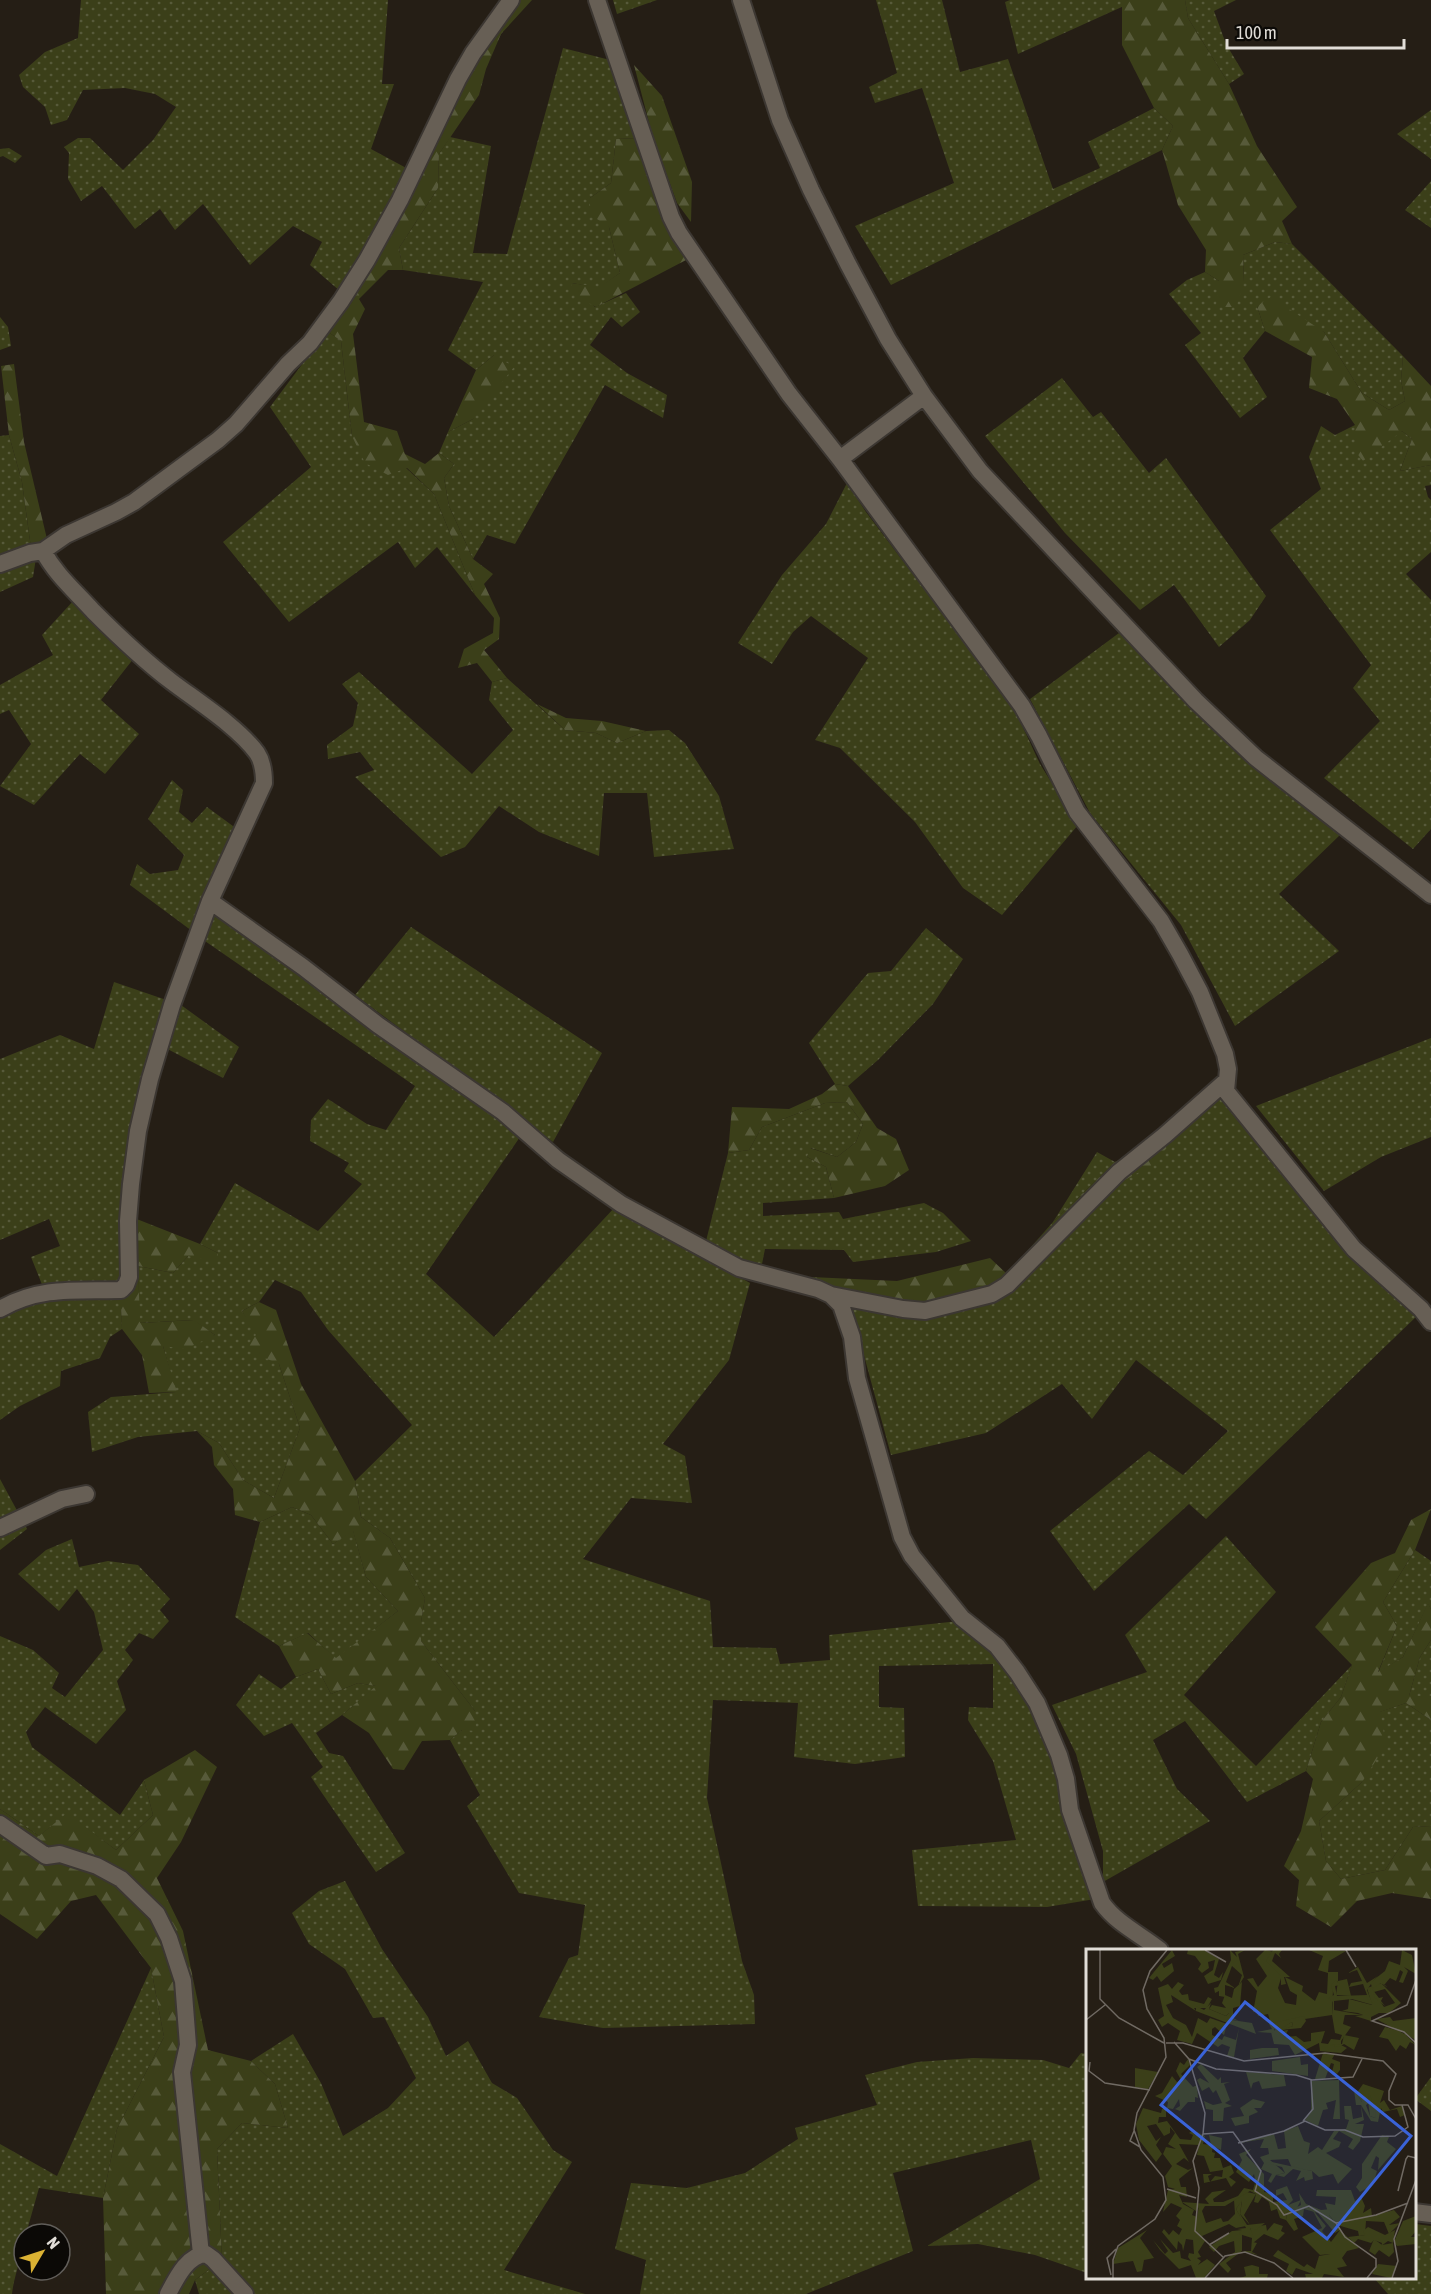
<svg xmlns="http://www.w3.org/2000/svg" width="1431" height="2294" viewBox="0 0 1431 2294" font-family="'Asap Condensed',sans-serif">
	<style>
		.grass { fill: url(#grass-dots) }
		.forest { fill: url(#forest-firs) }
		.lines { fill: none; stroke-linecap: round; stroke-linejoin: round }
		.minor-casing { stroke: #3c3732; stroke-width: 20 }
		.minor { stroke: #675f55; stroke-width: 16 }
		.inset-road { fill: none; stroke: #706a63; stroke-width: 1.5 }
		.view { fill: #3a63d8; fill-opacity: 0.15; stroke: #3a63d8; stroke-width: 3 }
		.inset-edge { fill: none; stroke: #e1ddd7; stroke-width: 3 }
	</style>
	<defs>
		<pattern id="grass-dots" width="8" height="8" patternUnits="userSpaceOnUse" patternTransform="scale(1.5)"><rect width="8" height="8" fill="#3b3f19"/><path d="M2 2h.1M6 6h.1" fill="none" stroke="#575a3a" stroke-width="1.8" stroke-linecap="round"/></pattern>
		<pattern id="forest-firs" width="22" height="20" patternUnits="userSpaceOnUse" patternTransform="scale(1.5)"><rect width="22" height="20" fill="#3b3f19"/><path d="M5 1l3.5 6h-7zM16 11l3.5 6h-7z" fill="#575a3a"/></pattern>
	</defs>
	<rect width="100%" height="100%" fill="#251e15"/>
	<path class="grass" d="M81 0H388L382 84H394L371 149 410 170 341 292 310 265 322 242 293 226 250 265 203 204 175 230 160 209 135 229 102 186 81 201 68 179 69 153 64 147 78 138H90L123 170 153 140 176 107 155 94 125 88 83 90 67 120 51 125 45 107 23 87 19 75 45 52 78 38Z
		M613 0H657L617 14Z
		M876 0H942L960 72 1008 59 1053 189 1100 168 1088 142 1154 108 1173 126 1162 150 891 285 855 226 954 183 922 88 875 103 869 87 897 73Z
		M1010 0H1122L1124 6 1018 54 1005 2Z
		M1185 0H1236L1214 11 1226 44 1244 74 1229 84 1188 18Z
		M563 48 614 61 639 138 616 139 611 183 590 198 609 227 620 273 599 288 572 283 595 307 626 293 640 312 622 327 611 317 590 345 627 373 667 395 663 418 605 385 515 544 487 535 473 559 449 506 444 478 454 464 439 453 448 432 473 419 494 355 476 370 448 350 483 282 403 270 399 248 438 188 439 154 450 137 491 146 473 253 507 254Z
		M1431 110V159L1397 134Z
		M9 148 22 156 15 163 3 156 0 157V149Z
		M1431 181V228L1405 210Z
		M1275 242 1292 244 1403 356 1401 380 1405 401 1389 410 1362 393 1324 332 1257 306 1265 331 1243 358 1267 397 1240 418 1185 345 1201 333 1169 294 1187 280 1205 272 1219 281 1244 282 1243 255Z
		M0 317 8 327 11 346 0 350Z
		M327 331 341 341 352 436 406 468 434 494 475 595 437 547 415 568 398 542 289 622 223 542 311 467 270 407Z
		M1062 378 1093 417 1101 412 1149 473 1166 458 1266 596 1250 620 1219 647 1174 585 1140 610 1065 533 985 436Z
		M1355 425V451L1402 431 1412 439 1400 471 1431 465V485L1425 486 1428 497 1431 500V552L1406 574 1431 600V829L1413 849 1324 778 1380 721 1353 688 1371 665 1270 530 1321 489 1309 457 1321 426 1335 435Z
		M9 435 22 482 31 548 0 559V436Z
		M847 483 866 512 1014 708 1040 764 1078 825 1002 915 963 888 915 822 840 748 815 740 868 658 811 616 793 632 772 664 738 643 782 575 826 524Z
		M36 558 33 577 0 592V570Z
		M74 600 134 658 101 700 139 734 105 774 80 754 34 805 0 786 31 744 9 710 0 714V685L53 655 42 635Z
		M1119 633 1235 750 1340 835 1279 894 1339 951 1235 1026 1181 925 1090 813 1030 699Z
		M359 672 472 774 513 730 489 700 492 682 507 678 565 730 596 733 617 743 646 731 669 730 685 743 719 796 734 849 654 857 647 793H604L599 856 539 832 499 806 465 847 441 857 355 777 374 770 360 752 328 759 327 745 353 726 358 703 342 684Z
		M172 780 183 790 179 812 192 823 207 807 237 829 192 931 130 885 137 864 150 874 178 870 184 855 148 819Z
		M216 911 522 1134 426 1274 494 1337 615 1207 750 1283 729 1360 663 1444 685 1456 692 1503 631 1498 583 1559 710 1601 713 1647 776 1648 780 1664 830 1660 829 1635 959 1621 991 1644 1030 1697 1103 1881V1851L1076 1754 1052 1705 1147 1672 1125 1635 1226 1536 1276 1592 1184 1695 1256 1766 1352 1665 1341 1697 1321 1722 1306 1771 1247 1802 1185 1721 1153 1740 1177 1789 1210 1821 1103 1882 1107 1897 1047 1907 918 1906 912 1850 1016 1840 993 1761 968 1720 969 1707 993 1708V1664L879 1666V1707L904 1708 905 1757 855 1764 794 1757 798 1703 713 1700 707 1798 742 1961 754 1995 755 2024 603 2028 539 2017 569 1958 578 1955 585 1905 519 1893 467 1806 480 1795 450 1740 462 1730 475 1711 421 1641V1622L425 1598 390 1538 361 1517 355 1481 412 1425 328 1330 301 1292 275 1280 259 1302 242 1311 279 1364 300 1428 274 1498 243 1480 219 1443 197 1431 138 1437 92 1452 88 1412 111 1397 176 1392 163 1346 215 1335 193 1320 139 1323 138 1266 173 1273 188 1256 218 1253 200 1244 235 1183 318 1231 362 1184 344 1171 349 1163 310 1141 311 1120 328 1099 367 1124 386 1130 415 1086 202 939Z
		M411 927 602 1053 553 1142 355 995Z
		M926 928 963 959 933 1004 878 1060 848 1086 835 1084 809 1043 868 973 891 971Z
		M114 982 181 1005 239 1047 223 1078 154 1042 138 1104 119 1212 122 1329 110 1337 100 1358 61 1371 60 1386 20 1406 0 1420V1304L43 1287 31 1257 60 1246 49 1219 0 1240V1059L60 1035 94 1049Z
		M1431 1038V1137L1381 1157 1324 1191 1256 1106Z
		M1218 1089 1418 1315 1206 1519 1189 1504 1094 1591 1050 1531 1149 1451 1183 1475 1228 1431 1136 1360 1092 1419 1062 1384 986 1433 891 1455 850 1304 1012 1289 1115 1185Z
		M847 1102 863 1124 856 1142 837 1157 811 1148 807 1157 826 1167 834 1198 763 1203V1216L839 1212 843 1219 924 1203 943 1213 971 1241 936 1252 853 1262 844 1250 765 1249 762 1264 737 1258 706 1241 728 1153 749 1150 762 1127 825 1103Z
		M1097 1152 1115 1162 1053 1222Z
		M0 1479 27 1529 0 1550Z
		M292 1507 311 1515 333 1544 353 1530 366 1577 398 1611 336 1659 308 1633 279 1646 235 1617 260 1522Z
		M72 1539 79 1567 108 1561 138 1565 170 1599 160 1610 169 1621 153 1639 139 1633 125 1650 133 1660 117 1681 126 1710 96 1744 45 1707 26 1732 32 1747 120 1815 144 1780 153 1815 116 1850 67 1814 39 1836 0 1809V1636L33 1650 59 1673 52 1688 65 1697 103 1650 94 1612 77 1589 59 1611 18 1574 46 1550Z
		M1415 1550 1431 1561V1609L1428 1604 1403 1657 1378 1673 1397 1626 1383 1602Z
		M1431 1640V1696H1409L1420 1657Z
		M318 1669 331 1694 358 1683 377 1686 342 1715 316 1733 329 1753 343 1756 405 1853 376 1872 311 1777 323 1767 292 1723 264 1736 236 1705 259 1674 281 1689 296 1677Z
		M1406 1703 1431 1720V1826L1413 1827 1385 1870 1341 1879 1326 1861 1319 1821 1362 1782 1379 1712Z
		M345 1881 382 1949 428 2017 446 2056 468 2041 492 2083 517 2098 553 2150 572 2162 504 2270 585 2294H199L195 2280 222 2260 217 2149 242 2123 288 2128 275 2084 251 2061 293 2034 321 2083 343 2136 388 2108 416 2078 384 2017 373 2018 345 1969 309 1944 292 1913 319 1891Z
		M151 1968 164 2037 117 2129 103 2198 39 2188 26 2234H24C24 2254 14 2274 12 2294H0V2144L57 2176Z
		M1081 2053 1088 2054 1087 2273 1035 2255 978 2244 927 2246 1040 2179 1031 2140 893 2173 913 2251 806 2294H640L646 2260 615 2249 631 2183 687 2188 745 2173 798 2139 795 2128 877 2105 865 2075 917 2062 973 2058 1043 2060 1069 2068Z
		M1431 2077V2111L1415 2099Z
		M1415 2224 1431 2226V2294H1388L1374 2278H1414Z"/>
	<path class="forest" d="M521 0H532L501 34 486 69 479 95 439 154 438 188 399 248 403 270H388L359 299 365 309 353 334 364 422 397 431 405 454 425 464 439 453 454 464 444 478 449 506 473 559 493 574 484 584 500 618 499 639 484 650 507 678 492 682 477 663 458 668 464 649 493 633 494 618 475 595 434 494 407 468 388 475 365 463 352 436 341 341 327 331 450 103 485 45Z
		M1122 0H1185L1188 18 1229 84 1257 146 1297 207 1282 221 1292 244 1275 242 1243 255 1244 282 1236 307H1216L1219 281 1205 272 1206 250 1178 205 1162 150 1173 126 1154 108 1122 45Z
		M634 65 662 96 692 182 691 222 677 203 652 134Z
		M639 138 688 259 596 307 574 295 571 283 599 287 620 273 609 227 588 213 590 198 611 183 616 139Z
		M1271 297 1324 332 1362 393 1389 410 1405 401 1401 380 1403 356 1431 386V465L1400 471 1412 439 1402 431 1363 461 1355 451V425L1337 399 1309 388 1312 357 1265 331 1257 306Z
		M494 355 514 367 473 419 448 432 476 370Z
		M14 364 24 442 47 539 31 548 22 482 9 435 1 366Z
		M537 704 566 718 602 721 646 731 617 743 596 733 565 730Z
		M835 1084 848 1086 877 1128 896 1139 909 1170 885 1186 834 1198 826 1167 807 1157 810 1148 837 1157 856 1142 863 1124 847 1102 825 1103 762 1127 749 1150 728 1153 732 1107 789 1109 822 1094Z
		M1218 1089 1151 1166 1115 1185 1012 1289 913 1310 840 1292 811 1277 897 1281 990 1258 1007 1274 1053 1222 1115 1162 1154 1143Z
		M119 1212 200 1244 218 1253 217 1262 188 1256 173 1273 138 1266 140 1323 194 1320 215 1335 186 1349 163 1346 177 1392 149 1393 142 1355 122 1329 121 1306 105 1293 122 1280Z
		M259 1302 276 1310 301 1384 355 1481 361 1517 390 1538 425 1598 421 1622V1641L475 1711 476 1731 462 1730 450 1740 422 1741 404 1770 393 1769 369 1733 342 1715 376 1686 358 1683 331 1694 318 1669 296 1677 279 1646 307 1633 336 1658 398 1611 366 1577 353 1531 333 1544 311 1515 292 1507 260 1522 235 1515 233 1489 214 1465 212 1447 197 1431 219 1443 243 1480 274 1498 300 1428 279 1364 244 1349 256 1335 242 1311Z
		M1431 1509 1415 1550 1383 1602 1397 1626 1378 1672 1403 1657 1428 1603 1431 1609V1640L1420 1657 1409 1696H1431V1720L1406 1703 1380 1712 1386 1745 1362 1782 1319 1821 1326 1861 1341 1879 1385 1870 1413 1827 1431 1826V1899L1392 1893 1357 1901 1331 1927 1296 1906 1299 1880 1284 1866 1301 1831 1313 1779 1306 1771 1321 1722 1341 1697 1352 1665 1315 1627 1371 1563 1395 1553 1411 1520Z
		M195 1750 217 1767 181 1842 157 1878 183 1931 208 2050 251 2061 275 2084 288 2128 242 2123 217 2149 222 2260 195 2280 189 2294H106L103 2198 117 2129 164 2037 151 1968 96 1895 71 1901 37 1939 0 1914V1809L39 1836 67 1813 116 1850 153 1815 144 1780Z"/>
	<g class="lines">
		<g class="minor-casing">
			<path id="minor" d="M597 0 671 217 679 233 789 394 840 459 1022 706 1039 736 1077 812 1161 921 1180 954 1200 992 1225 1054 1228 1069 1226 1091 1354 1249 1421 1309 1431 1322
				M741 0 780 120 811 190 848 264 888 339 924 396 980 471 1196 701 1256 758 1431 895
				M840 459 924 396
				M0 564 30 553 43 551 66 535 116 512 134 502 218 440 236 424 288 364 310 343 341 301 367 260 400 200 458 79 473 53 511 0
				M210 901 303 967 378 1025 503 1112 558 1160 621 1204 739 1268 818 1289 831 1295 841 1305 852 1337 857 1378 902 1537 912 1556 962 1618 997 1646 1017 1672 1037 1703 1059 1755 1066 1779 1070 1810 1102 1903C1117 1924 1140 1934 1160 1950
				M831 1295 903 1309 925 1311 992 1294 1007 1285 1119 1172 1165 1135 1226 1081
				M0 1309C41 1286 76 1291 121 1290L126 1285 129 1277 128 1221 131 1184 138 1131 150 1079 172 1005 210 901 264 783C264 773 263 762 257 753 238 727 197 701 172 682 143 660 118 636 93 611 75 591 56 575 43 551
				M0 1528 62 1499 86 1494
				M0 1824 46 1856 60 1854 97 1866 121 1879 157 1914 169 1938 183 1981 188 2045 182 2072 201 2254
				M1414 2212 1431 2214
				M168 2294C176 2279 187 2255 206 2254L213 2259 245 2294"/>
		</g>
		<use href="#minor" class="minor"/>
	</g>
	<g transform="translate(1086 1949)">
		<rect width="330" height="330" fill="#251e15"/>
		<path d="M86 1 89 7 76 15 78 19 86 14 88 22 75 33 71 27 67 31 63 29ZM102 1H118L133 10 128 26 133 29 137 23 135 31 122 35 118 27 127 21 129 11 122 13 123 19 116 24 112 20 115 15 109 7 101 5ZM179 1 188 3 183 9 196 26 192 39 199 54 210 56 211 46 204 42 199 28 217 37 216 42 229 52 233 43 241 45 242 24 232 21 237 7 223 1 260 2 243 12 242 23H252V32L261 30 265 47 250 46 252 32 247 40 246 66 259 65 257 75 265 78 255 92V96L261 99 255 104 234 102 233 94 209 106 203 96 188 95 185 83 206 73 207 77 195 82 202 81 199 88 210 87 218 93 225 92V84L239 82 235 94 242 95 245 90 254 91 256 86 249 84 246 66 185 75 182 65 172 67 171 62 167 63 171 42 161 30 167 29 172 38 181 27 170 10ZM316 1 326 6 330 25 318 18 322 22 317 34 313 33 317 23 314 21 310 32 304 29 299 35 285 33 299 22 303 12 314 16ZM92 33 98 36 93 42 96 46 102 45 103 51 118 55 122 48 126 50 121 59H108L110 62 85 46 87 53 80 56 87 69 100 76 106 88 112 69 121 74 124 69 141 75 138 86 129 78 126 80V86L136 91 138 87 150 91 153 79 148 108 141 107 144 98 136 95 132 98 111 84 106 95 91 91 94 82 82 74 76 78 72 71 78 67 72 39 82 35 86 40ZM156 33 154 57 147 59V69L153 72 142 69 143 64 140 67 123 60 126 56 140 59 136 54 139 46 146 49 148 40ZM295 34 315 54 303 64H293L285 68V72L269 67 277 66 272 64 256 62 262 60 263 50 286 56 281 39ZM299 40 309 54 298 58 288 43ZM304 68 307 72 330 69V91L290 70ZM299 78 317 83 330 96 324 93 320 100 314 96 310 102 302 90 293 88ZM176 99H192L193 106 164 110V101ZM237 104 249 105 246 110 254 113V121L251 125 246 123 248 115 245 114 239 130H229ZM214 108 215 116 222 115V127L186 122V112ZM102 110 104 116 95 125 107 138 111 136 112 149 109 148V153H102L94 162 89 160 94 157 93 150 87 160 81 159 82 153 69 147 76 144 86 127 91 133 95 131 90 122 94 113 98 116ZM115 115 132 131 135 128V134L144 133 138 135 144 151 139 154 146 157 138 159 137 172H127V161L120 160 118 152 127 156 136 154 130 141 127 144 123 138 116 142 111 131 114 129 123 134 111 118ZM160 123 198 126 200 137 176 140 173 132 167 134 165 140ZM253 131 254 170H247L250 151 240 154 242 160 237 161 232 177 219 171 225 163V132ZM277 135 298 142 294 154 298 151 304 161 316 157 319 166 314 168 311 160 297 163 295 159 289 169 284 167 282 152 277 154 270 145ZM167 150 179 153 175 159H168L172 163 163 167V174L149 177 145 169 158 167 154 159ZM275 156 278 171 269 175H278L274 192 267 201 262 198 267 190 253 182 247 190 255 193 253 198 240 204 266 220 252 235 247 225 233 228 226 222 206 219 202 210 184 211 199 224 190 226 185 234 182 232 186 225 175 220 178 214 174 208 183 205 182 199H174L178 190 153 194 188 185 192 200 200 199 198 182 212 177 218 192 224 194 222 205 232 198 236 201 248 182 260 180 263 171 259 170 258 157H265L267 170 276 168ZM57 159 75 164 76 160H80V168H73L72 174 81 172 94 190 105 191 107 186 103 184 107 181 119 187 117 195 125 196 123 186 136 189 135 201 127 197 126 203 129 204 128 209H134L137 219 145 216 148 224 143 228 150 233 145 238 140 229 118 234 117 225H126L122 227 124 233 129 227 136 228 137 221 124 223 118 207 111 206 113 196 93 195 103 213 98 209 90 215 102 221 107 219 93 230 95 238H100L101 248 93 246 97 255 108 261 106 266 111 268 113 257H119L116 262 120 274 135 269 137 273 142 272 149 265 148 251 161 243 170 245 158 266 164 276 154 265 156 252 150 260 160 277 150 279 143 275 116 287 119 292 112 303 115 308 111 309 115 312 112 316 121 310 129 316 118 329H110L105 316 93 320 74 301 67 291 79 305 82 302 74 290 87 304 94 302 95 309 105 312 102 308 103 304 108 305 107 291 100 290 97 302 96 296 92 292 91 301 76 283 78 280 83 286 87 281 93 286 96 280 91 277 94 271 90 267 96 259 85 254 77 263 82 241 89 240 82 238 79 227 86 217 77 205 80 198 90 200 82 195 89 184 84 178V184L78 187 70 175 61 177 70 192 75 188 70 196 76 205 70 213 53 191 50 175ZM296 186 303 188 301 193 310 200 292 221 293 209 290 207 285 219 291 222 287 236 274 243 270 238 276 229V215ZM165 200 160 206 178 225V243L187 244V253L201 251 197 244 190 247V241L201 237 207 251 202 256 215 251 210 261 201 263 200 271 194 269 191 260 185 262 183 253 172 245 168 225 163 233 150 223 156 211 153 205ZM231 241H265L269 252 275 248 279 257 277 264 285 259 286 267 308 261 314 268 303 276 314 274 303 285 298 273 280 272 279 286 273 287 272 282 251 276 243 266 239 254 249 256 250 248 230 247ZM226 260 240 277 236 282 245 293 254 281 273 299 261 302 256 309 261 317 251 319 258 328 264 329 238 325 236 329H220L219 325H227L210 319 206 326 200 322 203 315 187 307 192 301 218 318 221 315 229 320 233 307 244 305 234 306 216 288 236 279ZM330 267V282L325 288H330V295L311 297 308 293 317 272ZM188 274 197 277 195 282 199 284 192 291 178 285 167 294 164 278 180 276 181 282ZM61 281 54 289 68 309 58 311 56 322 51 323 47 312 27 315 32 299ZM156 281V302L140 314 145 320 142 324 133 315 149 303 148 292 133 297 128 303 123 298 146 282ZM288 290 296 296 307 294 308 303 303 308 293 301 289 306 283 302ZM292 315 311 317 305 329 286 325ZM166 316 173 318V325H182L181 329H154L160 327 158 318Z" fill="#3b3f19" fill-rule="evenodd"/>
		<path d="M144 1 151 8 149 3 159 1 152 5 158 28 152 38 156 26 146 17 140 33 149 39 139 36V48L133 47V42L129 44 128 39 132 38 145 11ZM187 1H196L193 5 195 9 189 4 186 12 204 28H198L200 35 195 36V27L180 12ZM272 18 281 34 292 27 286 33H296L302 39 295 34 286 40 293 49 297 48 295 52 299 57 289 49 285 35 281 41 287 56 266 50 248 52V61L277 66H246L247 53 242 49 248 46 245 36 250 31 254 36 249 37 251 47 281 46 277 35 263 38 265 34 276 32 271 21 262 24ZM125 54 123 60 140 67 143 64 146 71 166 74 170 85 110 62V57L118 61ZM218 67 220 72 215 79 194 81 207 77 206 73 191 82 188 80V84L171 83 186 80 183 75ZM258 86 273 89 268 101 258 95 253 98 244 96 256 95ZM49 119 72 123 62 140 49 138ZM268 141 276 153 275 147 280 153 284 146 286 152 280 156 284 167 289 169 290 161 295 159 292 173 285 172 275 156H270ZM186 213 226 222 227 230 219 232 218 228 210 232 215 222 207 220 198 228 190 226 199 224 196 218 184 215ZM169 234 176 248 172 254 168 253 170 245 164 242 139 257H114L110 262 96 253 123 255 119 250 126 243 140 241 127 250 128 253H137L152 247 158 239 167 241ZM213 244 220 255 235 261 246 260 243 266 254 281 249 284 232 264 218 260 217 267 208 270 212 280 208 282 200 271 201 263 215 256ZM156 251 154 265 161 276 179 274 170 281 164 279 167 286V293L171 294 166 303 172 306 156 302H165L166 289 153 285 156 281 151 280 160 279 150 260ZM282 278 299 286 309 281 307 294 302 292 295 297 296 294 288 291 285 294 272 290 268 294 262 288 279 286 277 282Z" fill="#3b3f19"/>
		<path class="inset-road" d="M14 1V50L33 69 78 94M119 1 140 13M260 1 270 18M330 31 321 56 286 72 318 83 330 94M0 71 19 56M88 93 103 110 130 120 210 126 226 131 267 128 276 110M80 94H97L158 112 239 104 297 112 310 125 303 142V151L309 156H322L330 170M103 110 119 164 117 185 107 212 113 239 109 282 137 308M4 113 3 122 19 134 64 141M217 172 227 160 225 131M48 182 44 192 54 198M117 185 147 183 175 222 169 242 191 256 198 266 223 257 250 274 259 288 290 310V318L281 329M152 194 198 182 219 172 239 181H259L277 188 309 187 322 178 316 156M81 240 110 249M312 242 320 210 322 207 330 209M250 274 290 266 322 254M123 296 143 284M25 326 21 309 30 300M27 329V311L32 297 69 270 80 251 77 228 55 201 48 181 51 164 80 108 78 89 61 60 57 41 64 22 81 1M119 329 139 307 159 303 188 314 207 329M306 329 312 312 308 290 330 231"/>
		<path class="view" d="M159 53 325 187 241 290 75 156Z"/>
		<rect width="330" height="330" class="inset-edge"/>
	</g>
	<g transform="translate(42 2252) rotate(51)"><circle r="28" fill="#0b0906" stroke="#615e5a" stroke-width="1.5"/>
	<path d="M0-4.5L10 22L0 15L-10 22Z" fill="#dbb233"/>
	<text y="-9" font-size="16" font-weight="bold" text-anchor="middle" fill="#e1ddd7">N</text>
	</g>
	<path d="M1227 39v9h177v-9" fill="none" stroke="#e1ddd7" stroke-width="3"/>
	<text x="1236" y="39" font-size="18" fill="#e1ddd7" stroke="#0b0906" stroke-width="4.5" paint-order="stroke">100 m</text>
</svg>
